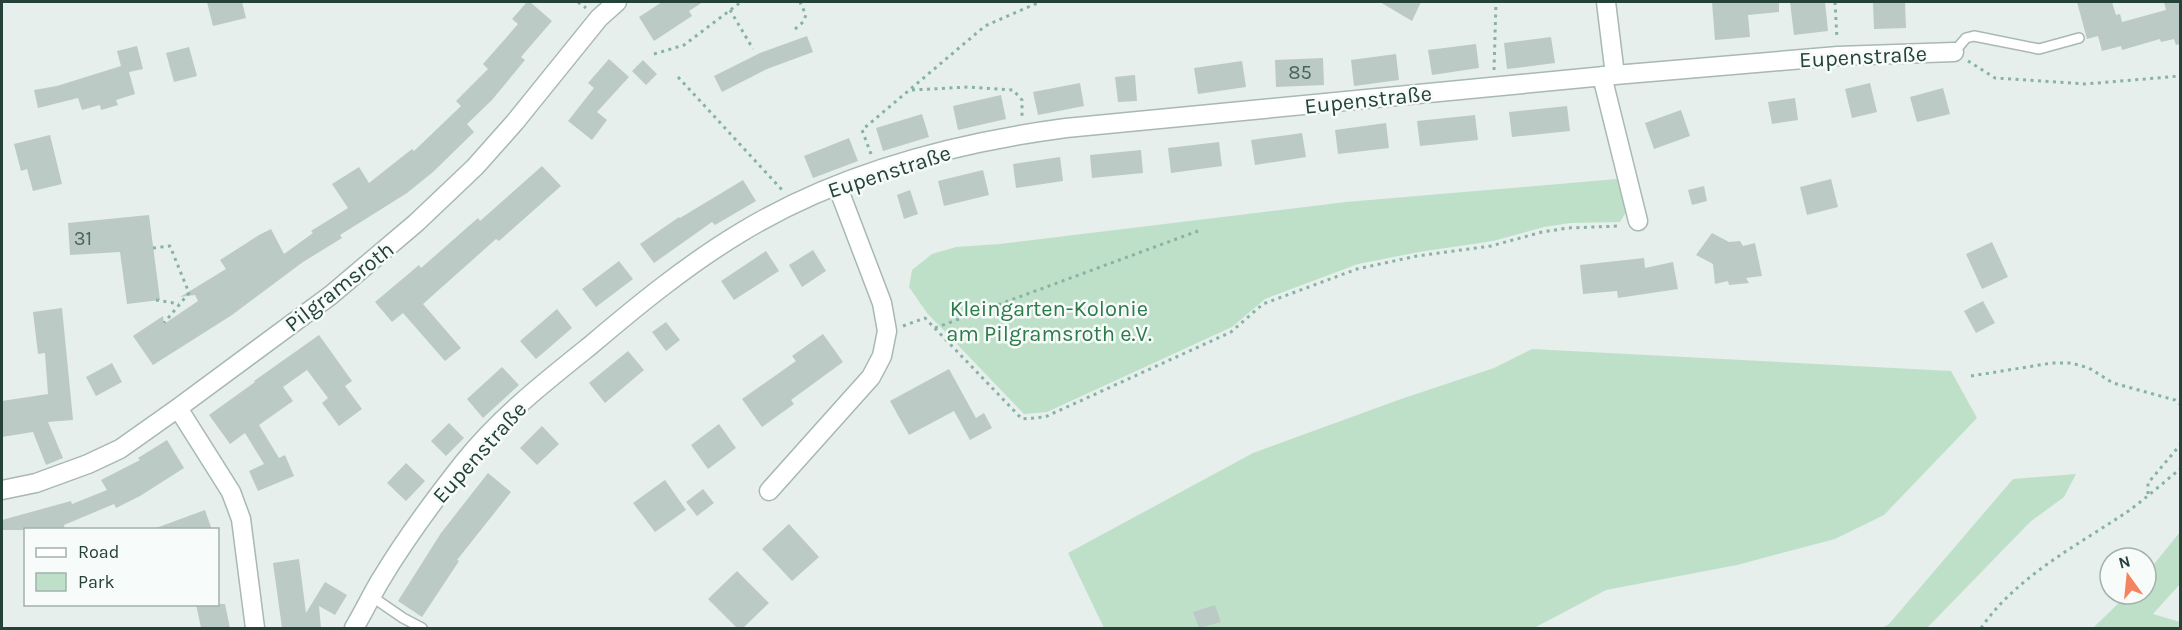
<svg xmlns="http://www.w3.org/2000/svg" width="2182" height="630" viewBox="0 0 2182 630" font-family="Karla,sans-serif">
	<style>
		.green { fill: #bfe0c8 }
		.building { fill: #bbcac4 }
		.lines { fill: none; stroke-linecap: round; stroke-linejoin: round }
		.lane-casing { stroke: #a8b8b2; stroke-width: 12 }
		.street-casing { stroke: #a8b8b2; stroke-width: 21 }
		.path { stroke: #86b3a5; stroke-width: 3; stroke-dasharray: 3 4.5; stroke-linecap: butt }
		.lane { stroke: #fff; stroke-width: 9 }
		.street { stroke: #fff; stroke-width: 18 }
		.labels { text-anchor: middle; stroke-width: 5; stroke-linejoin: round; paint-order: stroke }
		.number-label { font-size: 20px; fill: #4a645c }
		.street-label { font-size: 22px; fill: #24423a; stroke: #f7fbf9 }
		.park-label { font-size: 22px; fill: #2d7a4b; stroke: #f7fbf9 }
	</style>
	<rect width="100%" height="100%" fill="#e6efeb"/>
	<path class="green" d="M1617 179 1628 209 1620 222 1570 223 1544 227 1493 241 1419 252 1358 264 1265 299 1232 327 1047 412 1024 414 927 313 909 287 912 270 932 254 956 247 1000 244 1346 202Z
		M1532 349 1951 371 1977 418 1884 515 1835 539 1737 565 1606 590 1534 628H1104L1068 553 1253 453 1401 399 1494 368Z
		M2076 474 2064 497 2030 522 1927 628H1882L1889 624 2013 479Z
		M2180 532V584L2153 614 2180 622V628H2093L2128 594H2146V574Z"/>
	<path class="building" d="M207 2H242L246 18 213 26Z
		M527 2H530L552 21 521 57 525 60 492 100 467 124 474 132 433 172 407 193 340 235 342 238 303 262 232 315 153 365 133 336 163 316 164 324 198 301 195 295 180 297 226 269 220 260 259 235 271 229 284 254 313 233 311 231 348 208 332 184 359 167 369 183 412 149 414 151 461 106 456 101 488 69 483 64 518 24 512 19Z
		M662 2H703L689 11 692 16 654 41 639 17Z
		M1380 2H1421L1412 21Z
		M1712 2H1779V12L1748 15 1750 37 1715 40Z
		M1790 2H1825L1828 31 1794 35Z
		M1873 2H1905L1906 28 1874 29Z
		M2077 2H2112L2116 15 2120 14 2122 22 2166 10 2164 2H2181V44L2176 45 2174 39 2161 42 2160 39 2122 50 2121 46 2102 51 2098 36 2087 39Z
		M807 36 813 52 767 69 722 92 714 76 760 53Z
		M1551 37 1555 63 1507 69 1504 43Z
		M1476 44 1479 68 1432 75 1428 50Z
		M137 46 143 69 129 72 135 94 116 100 118 105 101 110 100 105 82 110 78 98 38 108 34 90 57 86 121 66 117 51Z
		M189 47 197 76 174 82 166 53Z
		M1396 54 1399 80 1354 86 1351 60Z
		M1323 58 1324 85 1276 87 1275 60Z
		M609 59 629 77 597 112 607 120 592 140 568 121 594 88 588 83Z
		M643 60 657 74 646 85 632 71Z
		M1242 61 1246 87 1198 94 1194 68Z
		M1135 75 1137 101 1118 102 1115 77Z
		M1080 83 1084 106 1038 115 1033 92Z
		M1870 83 1877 112 1852 118 1845 89Z
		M1943 88 1950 114 1917 122 1910 97Z
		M1001 95 1006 119 958 130 953 106Z
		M1795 98 1798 120 1772 124 1768 102Z
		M1567 106 1570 131 1512 137 1509 112Z
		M1681 110 1690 136 1654 149 1645 123Z
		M922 114 929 137 883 151 876 128Z
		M1475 115 1478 140 1420 146 1417 121Z
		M1386 123 1389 148 1338 154 1335 130Z
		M1302 133 1306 157 1255 165 1251 140Z
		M50 135 62 184 33 191 27 169 21 171 14 144Z
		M849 138 858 161 813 178 804 156Z
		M1219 142 1222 166 1171 173 1168 148Z
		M1141 150 1143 173 1092 178 1090 155Z
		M1060 157 1063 181 1016 188 1013 164Z
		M542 166 561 186 499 241 496 239 423 304 461 348 445 361 403 313 392 322 375 302 419 265 421 268 478 218 480 221Z
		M983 170 989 195 944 206 938 181Z
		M1831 179 1838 207 1807 215 1800 187Z
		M743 180 756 201 715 225 712 222 654 263 640 244 679 217 680 218Z
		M1704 186 1707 201 1692 205 1688 190Z
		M910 190 918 214 904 219 897 195Z
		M149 215 160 300 127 304 120 252 70 255 68 223Z
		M1712 233 1729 242 1740 241 1743 246 1755 243 1762 276 1746 278 1749 283 1729 285 1728 281 1715 284 1713 264 1696 255Z
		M1992 242 2008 277 1982 289 1966 254Z
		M813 250 826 271 802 287 789 265Z
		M766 251 779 271 734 300 721 281Z
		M1644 258 1645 268 1673 262 1678 289 1618 298 1617 291 1583 294 1580 265Z
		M619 261 633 279 596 307 582 289Z
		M1983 301 1995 323 1976 333 1964 311Z
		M62 308 73 420 48 422 63 458 46 465 33 432 2 437V401L48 394 45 353 38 354 33 312Z
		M557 309 572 328 536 359 520 341Z
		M666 322 680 340 666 351 652 332Z
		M823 334 843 362 791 400 794 404 762 427 742 399 796 361 792 356Z
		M319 335 352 381 345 386 362 409 339 426 322 403 328 398 307 370 283 387 293 401 259 425 279 458 285 455 294 476 258 491 249 471 264 464 245 433 230 444 209 415 255 382 254 381Z
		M628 351 644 370 605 403 589 383Z
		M112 363 122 382 96 396 86 377Z
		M502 367 519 385 483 418 467 399Z
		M949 369 976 418 984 413 992 428 970 440 954 411 909 435 890 401Z
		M449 423 464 438 446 456 431 441Z
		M719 424 736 448 708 469 691 445Z
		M542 426 559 444 537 465 520 448Z
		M167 440 184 468 140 496 116 508 114 504 64 525 65 530H2V520L71 501 72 504 107 490 101 480 140 460 138 458Z
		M406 463 425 481 406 501 387 483Z
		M488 473 511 492 457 560 459 561 422 617 398 601 441 533Z
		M665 480 686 510 655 532 633 503Z
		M703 489 714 503 697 516 686 502Z
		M205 510 212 530H156V528Z
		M789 524 819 557 792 581 762 549Z
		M299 559 306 613 325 582 347 595 335 615 319 606 321 628H282L273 563Z
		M737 571 769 603 743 628H737L708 599Z
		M196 604H225L230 628H201Z
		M1215 605 1221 622 1199 628 1193 612Z"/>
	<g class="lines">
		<g class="lane-casing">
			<path id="lane" d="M1954 52 1966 38 1974 36 2039 49 2079 38
				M371 596 403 618 422 628"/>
		</g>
		<g class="street-casing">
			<path id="street" d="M1606 2 1615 75
				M1602 76 1638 221
				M178 408 231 492 241 519 255 628
				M2 490 36 483 88 464 120 449 178 408 331 295 416 223 475 167 515 122 599 18 617 2
				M769 491 871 377 882 356 887 331 882 303 837 185
				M354 628C363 613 371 596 380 581 405 539 434 500 464 462 500 417 546 381 591 345 638 305 687 265 740 233 838 173 953 143 1066 128L1615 75 1838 56 1954 52"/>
		</g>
		<path class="path" d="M578 2 586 8
			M1835 2 1837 39
			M730 10 753 49
			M795 29 803 22 806 15 800 2
			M654 54 684 45 741 2
			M1968 61 1995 78 2085 84 2180 76
			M1494 70 1496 2
			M678 77 783 191
			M912 90 968 87 1013 90 1022 100V117
			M871 154 862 130 985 26 1040 2
			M153 248 170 246 189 293 164 323
			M156 300 179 304
			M903 326 925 318 1022 419 1045 417 1231 332 1263 304 1357 269 1417 256 1491 246 1542 232 1568 228 1620 226
			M935 328 1198 231
			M1971 376 2052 363H2071L2089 368 2113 383 2175 400 2180 404
			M2148 494V483L2180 445
			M1981 628C2016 577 2076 546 2127 512 2145 499 2163 483 2180 469"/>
		<use href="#lane" class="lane"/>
		<use href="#street" class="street"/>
	</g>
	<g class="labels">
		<g class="number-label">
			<text x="1300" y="79">85</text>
			<text x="83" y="245">31</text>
		</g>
		<g class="street-label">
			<text transform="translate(1863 56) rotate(-3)" y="8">Eupenstraße</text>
			<text transform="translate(1368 99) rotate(-6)" y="8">Eupenstraße</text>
			<text transform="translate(889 171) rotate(-18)" y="8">Eupenstraße</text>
			<text transform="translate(339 286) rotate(-38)" y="8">Pilgramsroth</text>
			<text transform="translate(479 452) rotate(-48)" y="8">Eupenstraße</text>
		</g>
		<g class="park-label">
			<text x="1049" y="316">Kleingarten-Kolonie<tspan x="1049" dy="25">am Pilgramsroth e.V.</tspan></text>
		</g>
	</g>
	<rect width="2182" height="630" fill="none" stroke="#24423a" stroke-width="6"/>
	<rect x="24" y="528" width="195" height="78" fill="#f7fbf9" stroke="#a3b1ad" stroke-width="1.5"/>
	<rect x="36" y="548" width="30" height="9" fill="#ffffff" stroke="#a3b1ad" stroke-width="1.5"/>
	<text x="78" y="558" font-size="18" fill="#24423a">Road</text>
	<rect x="36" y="573" width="30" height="18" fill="#bfe0c8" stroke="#a3b1ad" stroke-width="1.5"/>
	<text x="78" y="588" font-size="18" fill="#24423a">Park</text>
	<g transform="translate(2128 576) rotate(345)"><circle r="28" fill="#f7fbf9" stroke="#a3b1ad" stroke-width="1.5"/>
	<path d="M0-4.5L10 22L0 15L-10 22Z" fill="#f4845f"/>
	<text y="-9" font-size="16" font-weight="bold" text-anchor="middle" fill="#24423a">N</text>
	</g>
</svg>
